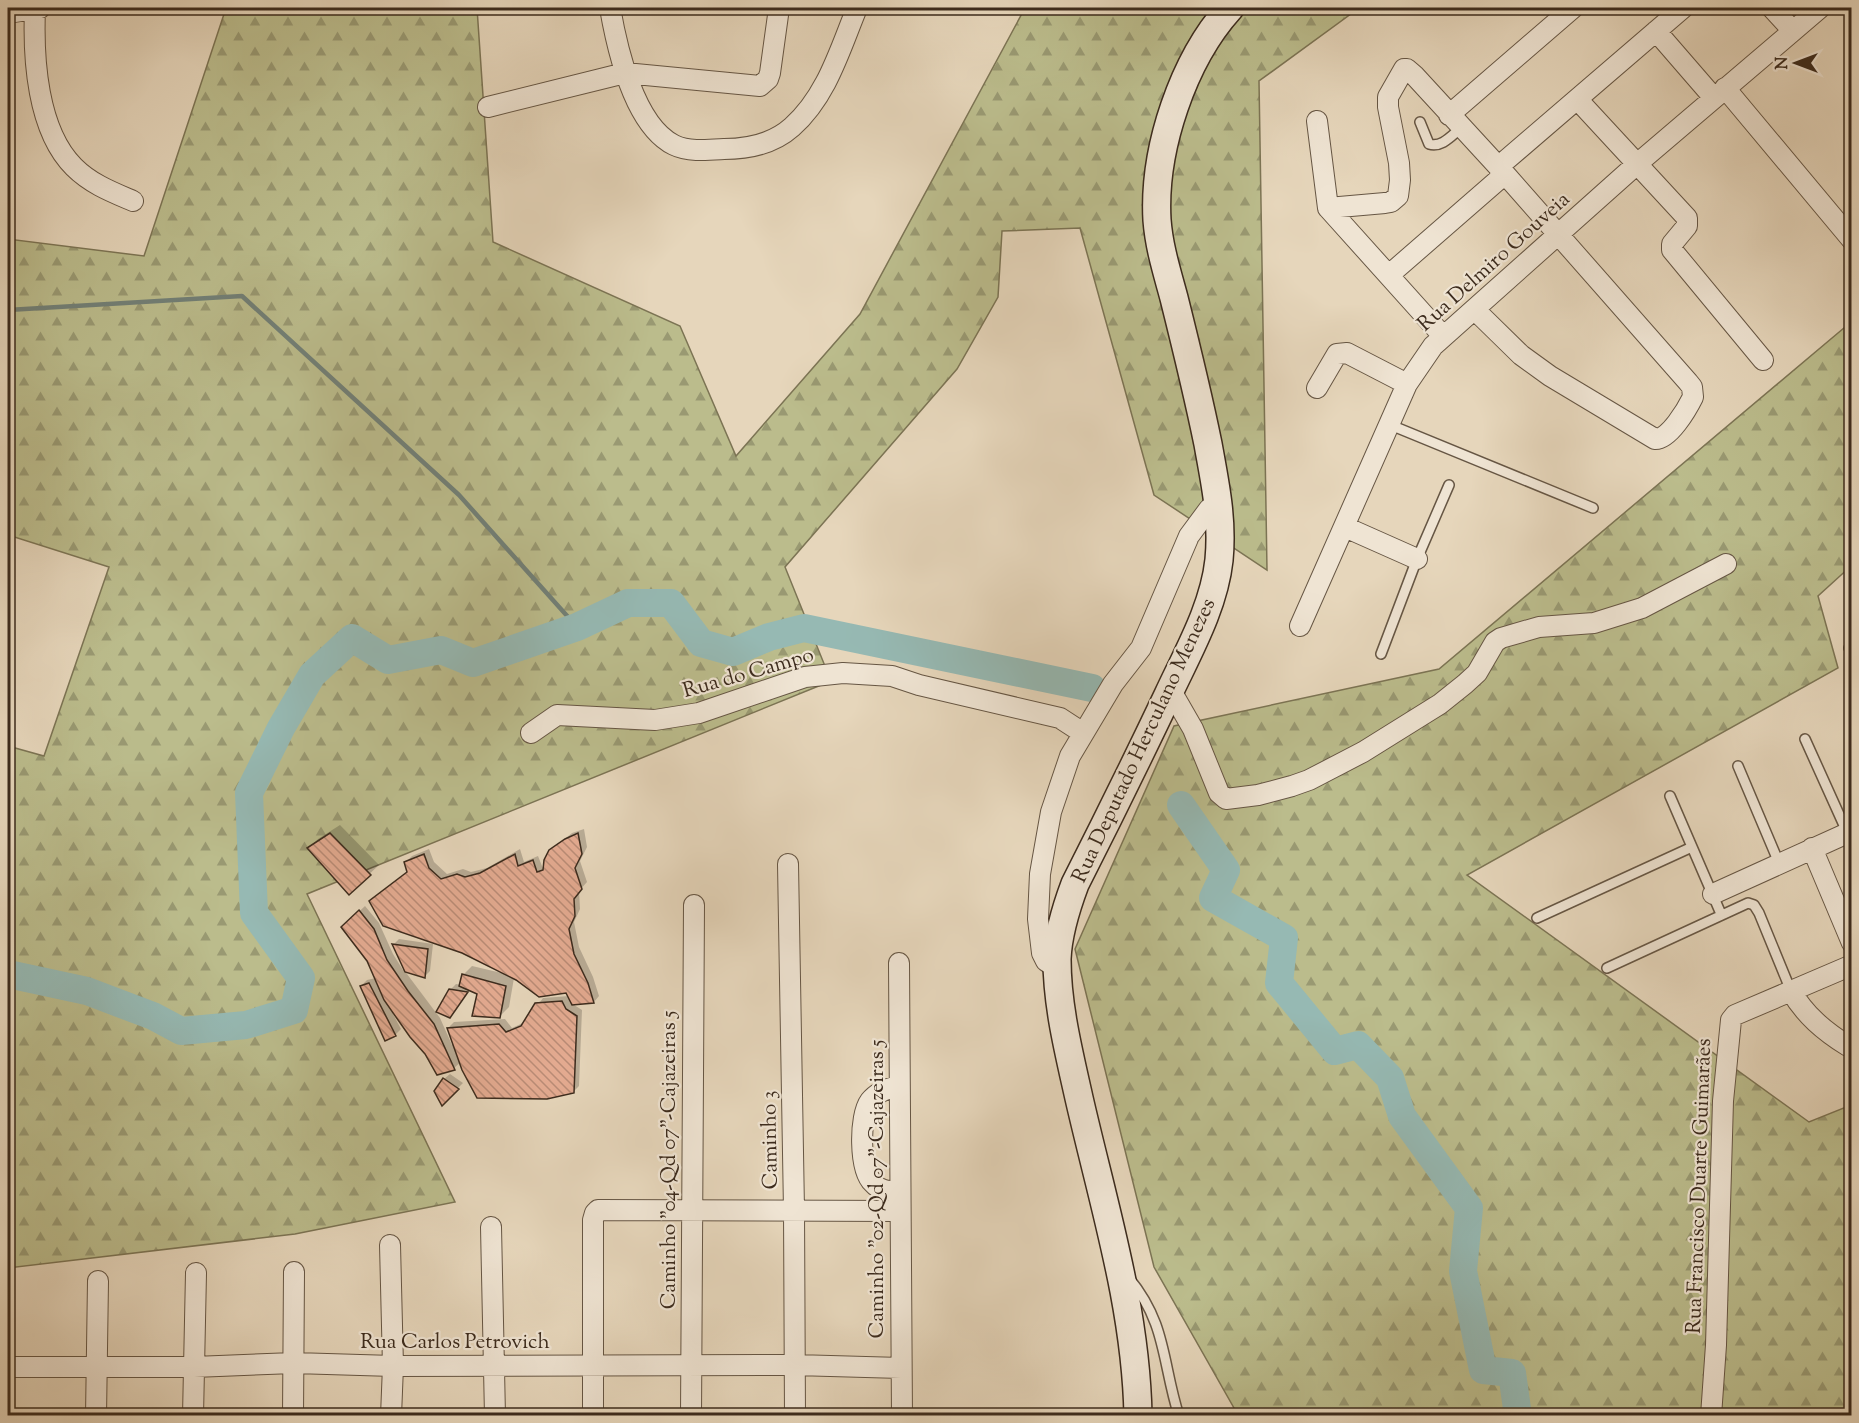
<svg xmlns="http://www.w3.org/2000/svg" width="1859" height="1423" viewBox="0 0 1859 1423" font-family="'Sorts Mill Goudy',serif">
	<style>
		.forest { fill: url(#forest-firs); stroke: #7c7454; stroke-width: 1.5 }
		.shadow { fill: #0003 }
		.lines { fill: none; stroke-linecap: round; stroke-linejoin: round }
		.stream { stroke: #728077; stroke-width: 4.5 }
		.river { stroke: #96b9b3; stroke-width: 28 }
		.building { fill: url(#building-back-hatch); stroke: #3c2b1d; stroke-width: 1.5 }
		.service-casing { stroke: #665644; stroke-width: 12 }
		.minor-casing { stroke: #665644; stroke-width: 22 }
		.secondary-casing { stroke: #3c2b1d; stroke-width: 30 }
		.service { stroke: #efe4d3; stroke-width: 9 }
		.minor { stroke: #efe4d3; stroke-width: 20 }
		.secondary { stroke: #efe4d3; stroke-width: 27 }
		.labels { text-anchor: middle; stroke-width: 4.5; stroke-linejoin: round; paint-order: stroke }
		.street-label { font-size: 21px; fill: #3c2b1d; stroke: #efe4d3 }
	</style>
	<defs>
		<pattern id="forest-firs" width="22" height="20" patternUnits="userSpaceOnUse" patternTransform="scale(1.5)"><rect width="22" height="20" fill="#bbbc8c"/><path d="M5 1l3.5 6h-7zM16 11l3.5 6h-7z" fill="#999972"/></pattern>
		<pattern id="building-back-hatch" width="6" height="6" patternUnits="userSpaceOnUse" patternTransform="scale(1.5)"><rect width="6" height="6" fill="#e3aa90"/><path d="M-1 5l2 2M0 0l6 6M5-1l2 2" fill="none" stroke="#b98b75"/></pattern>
	</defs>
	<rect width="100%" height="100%" fill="#e6d6bb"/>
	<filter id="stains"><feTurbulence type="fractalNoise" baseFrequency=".00333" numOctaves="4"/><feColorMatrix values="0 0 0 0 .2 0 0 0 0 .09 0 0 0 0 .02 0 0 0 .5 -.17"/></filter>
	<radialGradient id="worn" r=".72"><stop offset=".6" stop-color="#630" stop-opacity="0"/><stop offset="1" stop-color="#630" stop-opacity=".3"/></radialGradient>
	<path class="forest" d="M226 8H477L493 242 680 326 736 456 860 314 1025 8H1359L1259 81 1267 570 1154 495 1080 228 1002 231 998 297 957 369 785 567 831 681 307 894 455 1202 295 1234 8 1268V746L44 756 109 567 8 535V239L144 256Z
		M1851 322V566L1818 596 1838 668 1467 875 1809 1122 1851 1105V1415H1238L1154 1267 1075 949 1174 726 1439 669Z"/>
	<path class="shadow" d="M340 825 379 865 349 893 309 848 318 839Z
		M584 829 587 847 580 861 587 882 579 891 580 909 574 922 579 947 593 977 599 996 594 1002 571 1003 582 1010 579 1086 574 1091 461 1062 454 1068 438 1073 427 1053 395 1013 393 1014 401 1029 395 1035 361 986 367 980 376 978 369 960 343 927 365 906 379 923 393 954 403 970 405 969 394 944 399 939 433 944 430 971 425 976 404 970 440 1018 452 1045 454 1044 448 1028 454 1022 505 1019 512 1028 525 1022 543 998 569 996 567 992 514 978 509 1007 500 1016 479 994 470 989 449 1017 450 990 456 984 461 985 463 975 472 966 506 974 409 871 406 862 412 856 429 849 434 862 447 874 463 869 471 872 487 868 520 849 524 862 538 856 544 871 550 851 572 833Z
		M450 1074 463 1083 443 1103 444 1079Z"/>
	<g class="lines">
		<path class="stream" d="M8 310 242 296 459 495 577 627"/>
		<path class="river" d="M1181 805 1226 870 1213 898 1284 938 1279 983 1335 1051 1358 1045 1390 1078 1402 1116 1469 1208 1463 1271 1483 1370 1512 1373 1518 1416
			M8 974 87 991 153 1016 181 1031 246 1025 294 1010 301 978 254 913 249 793 281 728 312 675 352 638 388 660 441 650 473 663 577 627 628 603H671L701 643 733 652 769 637 804 628 1092 688"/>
	</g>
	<path class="building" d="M330 833 371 875 349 895 307 848Z
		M578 833 582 854 575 868 582 889 574 899 575 916 569 929 574 954 588 983 594 1003 572 1005 566 993 539 997 516 980 462 953 383 926 369 901 407 872 404 862 424 854 429 868 441 879 457 874 465 877 480 873 515 854 518 866 533 860 537 872 543 870 544 860 549 850 565 839Z
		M359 910 374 929 387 960 408 991 434 1024 455 1070 437 1075 425 1054 410 1037 384 1000 367 961 341 927Z
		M392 944 428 949 425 978 405 972Z
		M462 974 506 986 500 1018 472 1016 477 994 459 986Z
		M369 983 396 1036 385 1041 360 986Z
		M449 989 468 992 450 1018 436 1012Z
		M562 1001 566 1009 577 1016 574 1093 547 1099 477 1098 462 1070 447 1028 499 1024 506 1032 521 1026 535 1003Z
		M443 1078 459 1089 442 1106 434 1091Z"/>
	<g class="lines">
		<g class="service-casing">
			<path id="service" d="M1420 122 1429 144C1442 148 1452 135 1461 128
				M1388 424 1593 508
				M1849 648 1852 653
				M1381 654 1417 559 1449 485
				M1805 739 1847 832
				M1738 766 1779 863
				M1670 796 1721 914
				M1537 918 1692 847
				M1607 968 1748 903 1754 905 1759 913 1791 991
				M1129 1278C1167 1324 1162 1363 1179 1416"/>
		</g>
		<g class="minor-casing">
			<path id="minor" d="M610 8C617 48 634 125 674 145 688 152 708 150 724 149 748 149 773 144 792 127 827 96 840 49 857 8
				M1772 8 1793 31
				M35 9C33 58 37 130 74 167 91 184 112 192 133 201
				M8 13 40 8
				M1656 31 1714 98
				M1725 88 1852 240
				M1577 99 1687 218V226L1672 244V250L1763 360
				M488 107 625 73 760 86 768 79 770 73 779 8
				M1449 115 1573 8
				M1317 121 1328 208
				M1498 167 1683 8
				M1389 275 1505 174
				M1443 336 1328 208 1385 203 1391 202 1398 196 1400 180 1399 163 1388 107V97L1404 69H1407L1414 75 1505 174 1688 382 1692 387 1693 397C1687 409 1669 440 1655 439L1550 376 1521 355 1475 310
				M1317 388 1337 354 1347 353 1407 384
				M1345 527 1417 559
				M1300 626 1407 384 1433 346 1637 164 1820 8
				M1170 689 1193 729 1219 793 1226 799 1258 795 1292 786 1309 780 1363 752 1440 704 1465 684 1477 673 1495 642 1501 638 1539 627 1594 623 1642 608 1726 564
				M531 733 557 715 655 720 699 713 805 677 843 673 892 676 919 685 1060 718 1083 733
				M1812 848 1852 943
				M788 864 794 1210 795 1416
				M1713 894 1852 831
				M899 963 902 1416
				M1058 969 1046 961 1042 953 1038 919 1040 874 1051 812 1070 756 1113 684 1141 648 1189 536 1209 509 1219 504
				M1791 991C1805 1015 1824 1031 1848 1046
				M899 1086C888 1088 877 1092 870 1101 859 1116 859 1170 873 1183 880 1191 889 1191 899 1192
				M491 1227 495 1416
				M390 1245 393 1366 391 1416
				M8 1367H194L294 1363 393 1366 795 1365 901 1368
				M96 1416 98 1281
				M193 1416 196 1273
				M293 1416 294 1272
				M593 1416V1220L595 1213 598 1210 899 1211
				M691 1416 694 905
				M1711 1416 1716 1345 1723 1101 1731 1020 1735 1015 1852 965"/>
		</g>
		<g class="secondary-casing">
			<path id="secondary" d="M1138 1416C1136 1307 1103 1203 1079 1098 1069 1053 1057 1006 1057 959 1058 933 1066 908 1075 884 1107 821 1138 758 1168 695 1188 652 1214 607 1219 560 1223 519 1215 483 1208 444 1198 395 1186 346 1174 298 1167 272 1159 247 1157 220 1153 149 1183 60 1230 8"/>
		</g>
		<use href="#service" class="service"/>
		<use href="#minor" class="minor"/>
		<use href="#secondary" class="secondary"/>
	</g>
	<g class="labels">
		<g class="street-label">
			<text transform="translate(1493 261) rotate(-42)" y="7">Rua Delmiro Gouveia</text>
			<text transform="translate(748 672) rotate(-16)" y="7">Rua do Campo</text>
			<text transform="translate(1143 740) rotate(-65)" y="7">Rua Deputado Herculano Menezes</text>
			<text transform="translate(769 1140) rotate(-91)" y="7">Caminho 3</text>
			<text transform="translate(668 1160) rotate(-90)" y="7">Caminho "04-Qd 07"-Cajazeiras 5</text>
			<text transform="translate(1698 1186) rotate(-88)" y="7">Rua Francisco Duarte Guimarães</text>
			<text transform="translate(876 1189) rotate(-90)" y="7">Caminho "02-Qd 07"-Cajazeiras 5</text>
			<text x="455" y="1348">Rua Carlos Petrovich</text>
		</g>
	</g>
	<rect width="1859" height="1423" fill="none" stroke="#e6d6bb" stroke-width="30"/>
	<rect x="9" y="9" width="1841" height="1405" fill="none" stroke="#3c2b1d" stroke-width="3"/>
	<rect x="15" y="15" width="1829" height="1393" fill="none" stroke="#3c2b1d" stroke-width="1.5"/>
	<g transform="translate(1796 63) rotate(270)" stroke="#efe4d3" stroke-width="4.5" paint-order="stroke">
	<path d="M0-4.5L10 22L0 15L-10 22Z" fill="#3c2b1d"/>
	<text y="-9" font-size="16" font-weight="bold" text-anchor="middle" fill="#3c2b1d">N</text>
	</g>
	<rect width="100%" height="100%" filter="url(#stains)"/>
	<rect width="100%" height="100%" fill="url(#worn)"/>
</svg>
